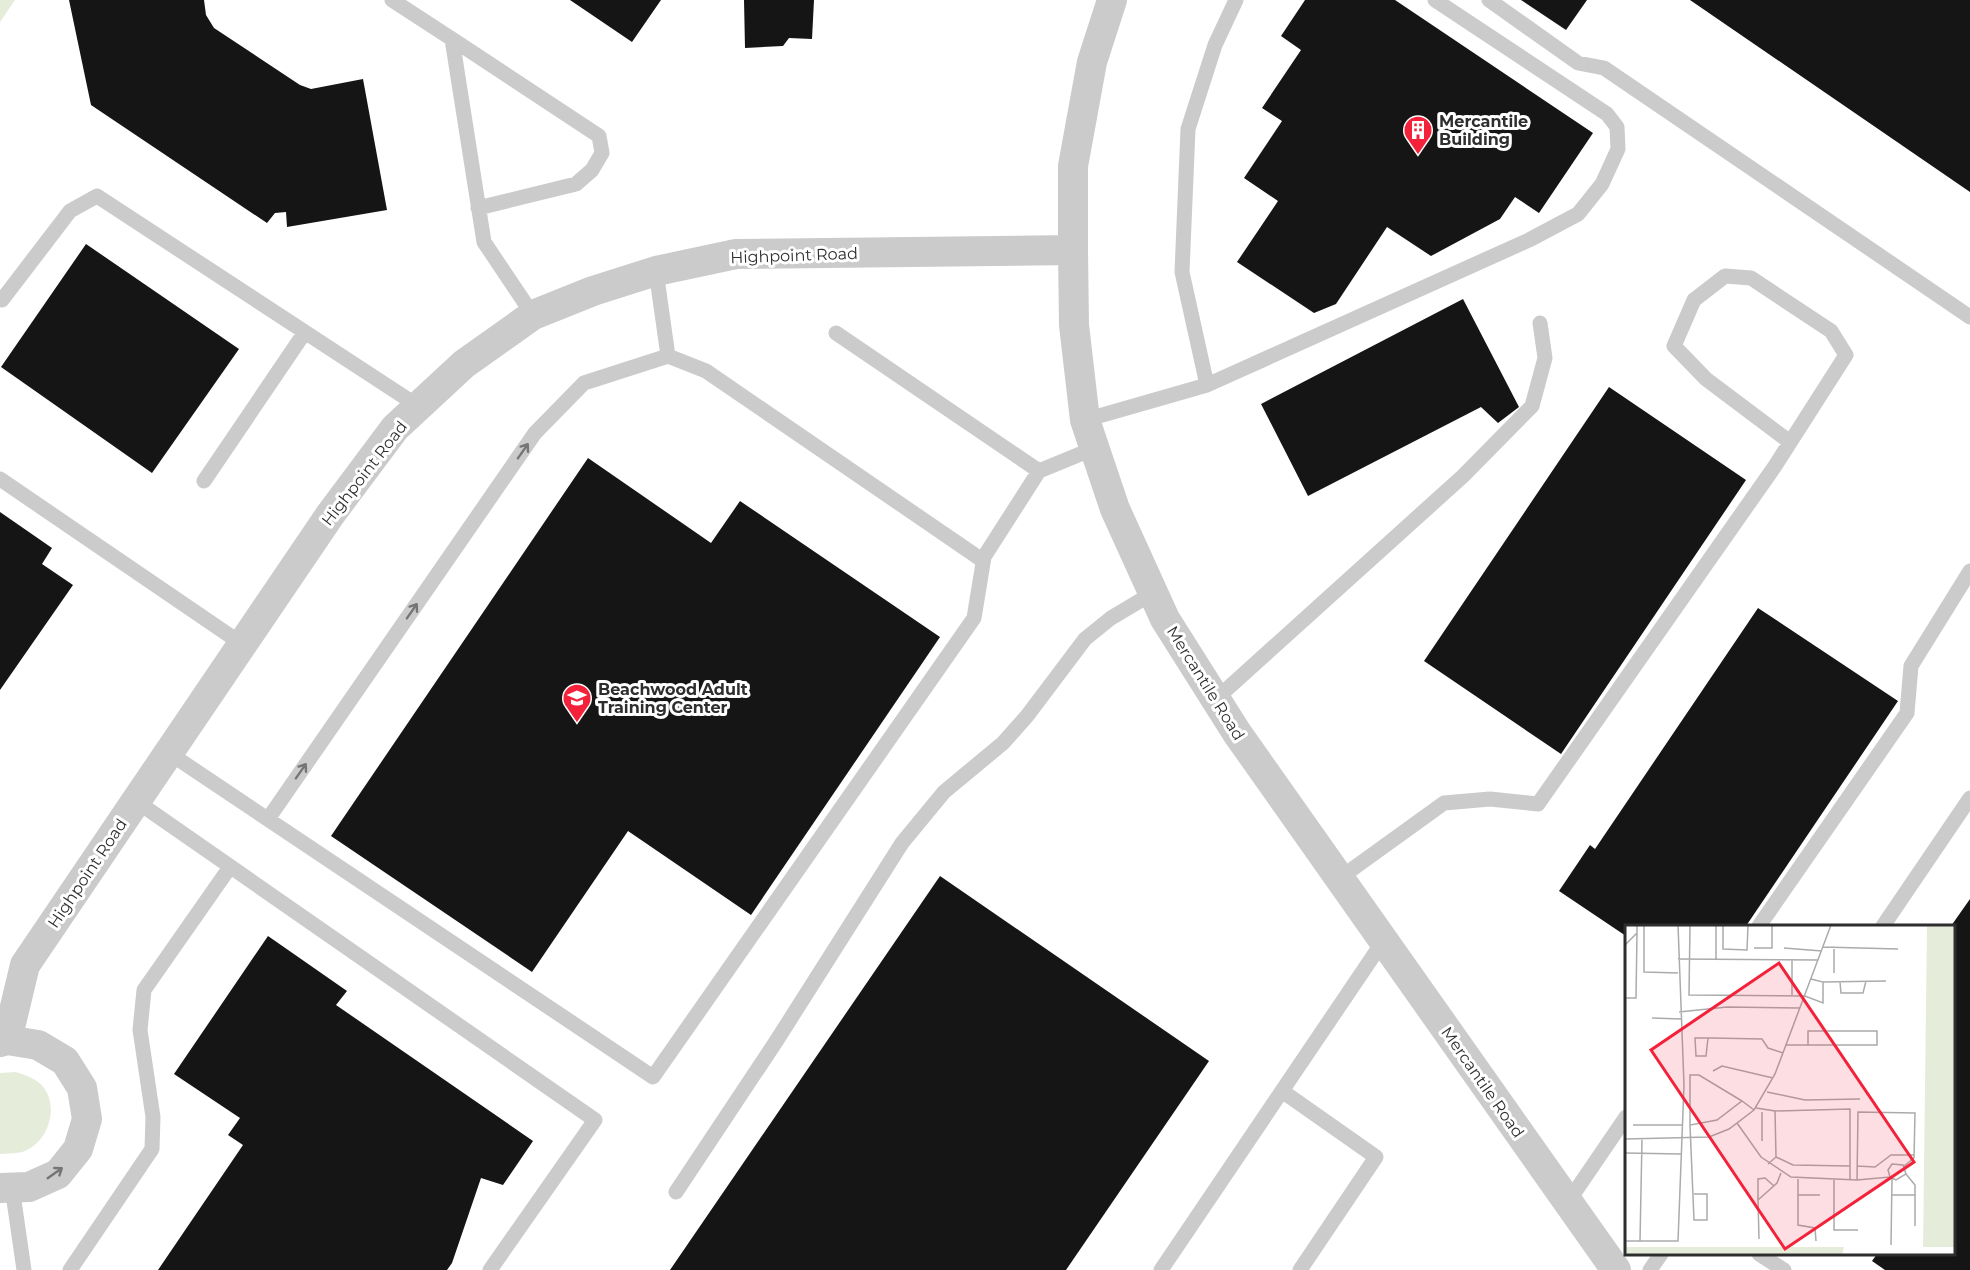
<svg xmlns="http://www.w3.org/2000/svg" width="1970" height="1270" viewBox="0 0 1970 1270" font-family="Montserrat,sans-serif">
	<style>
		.green { fill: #e5edda }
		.building { fill: #151515 }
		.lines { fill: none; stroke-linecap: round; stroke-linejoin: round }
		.lane { stroke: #cbcbcb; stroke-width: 15 }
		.street { stroke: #cbcbcb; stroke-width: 30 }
		.oneway { stroke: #757575 }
		.labels { text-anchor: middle; stroke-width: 6; stroke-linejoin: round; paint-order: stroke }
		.poi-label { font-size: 16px; font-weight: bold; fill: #2e2e2e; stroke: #fff; text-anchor: start }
		.street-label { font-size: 16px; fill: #2e2e2e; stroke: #fff }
		.inset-road { fill: none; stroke: #ababab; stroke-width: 1.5 }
		.view { fill: #f3223a; fill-opacity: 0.15; stroke: #f3223a; stroke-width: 3 }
		.inset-edge { fill: none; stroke: #2e2e2e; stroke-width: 3 }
	</style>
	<rect width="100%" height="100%" fill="#fff"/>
	<path class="green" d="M0 0H15L0 22Z
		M16 1072C25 1075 38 1079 44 1088 59 1108 48 1142 25 1151 18 1154 9 1153 2 1154H0V1073Z"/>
	<path class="building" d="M69 0H204L206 15 214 28 300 85 311 89 363 79 387 210 287 227 286 212 275 213 267 223 91 105Z
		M570 0H661L632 42Z
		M744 0H814L812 39 789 38 783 46 745 48Z
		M1305 0H1395L1593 133 1539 213 1515 197 1500 219 1431 256 1387 227 1336 304 1314 313 1237 262 1278 201 1244 178 1282 121 1262 108 1301 50 1281 36Z
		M1521 0H1587L1566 30Z
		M1690 0H1970V192Z
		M86 244 239 349 152 473 1 367Z
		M1463 299 1519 407 1498 423 1481 407 1308 496 1261 404Z
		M1609 387 1746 480 1561 754 1424 661Z
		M588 458 711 543 740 501 940 637 751 915 628 831 532 972 331 836Z
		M0 512 52 548 42 564 73 585 0 690Z
		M1758 608 1898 701 1746 926H1626V936L1559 891 1590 845 1595 849Z
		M940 876 1209 1061 1066 1270H670Z
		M1970 899V1270H1885L1872 1261 1877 1254H1954V926H1951Z
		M268 936 347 991 336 1005 533 1141 503 1185 481 1178 452 1263 447 1270H158L243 1145 228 1135 240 1118 174 1074Z"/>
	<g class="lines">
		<path class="lane" d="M392 0 452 39 484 242 533 315
			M1489 0 1578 63 1604 68 1970 317
			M452 39 599 136 602 153 592 170 576 184 478 208
			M656 271 668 356 706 371 982 560 1039 471 1095 448
			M0 299 2 300 70 211 97 196 418 406
			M836 333 1039 471
			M1207 385 1529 240 1578 214 1602 184 1618 149 1617 127 1607 114 1435 0
			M1085 420 1207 385 1182 272 1188 129 1215 45 1236 0
			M0 479 242 644
			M204 481 305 332
			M1216 699 1463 476 1532 406 1545 358 1540 323
			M169 753 653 1077 974 618 984 557
			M136 801 595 1120 490 1270
			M268 819 535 433 584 383 668 356
			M1340 878 1444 803 1490 799 1538 804 1775 466 1846 355 1831 331 1751 278 1725 276 1694 300 1674 346 1706 379 1790 442
			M1759 926 1907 713 1911 666 1970 571
			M1883 926 1970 798
			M1282 1091 1376 1157 1300 1270
			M12 1187 24 1270
			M676 1192 777 1040 902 843 944 792 1003 743 1027 716 1085 639 1111 618 1153 593
			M1568 1202 1626 1117
			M1759 1254 1784 1270
			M70 1270 152 1149 153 1117 140 1030 144 990 230 867
			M1161 1270 1384 940
			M1650 1270 1661 1254"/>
		<path class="street" d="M1112 0 1092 62 1073 166V250L1074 325 1085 420 1115 509 1165 619 1237 733 1616 1270
			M7 1040 25 965 136 801 330 515 395 428 464 364 533 315 593 291 656 271 736 254 1073 250
			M0 1042 7 1040 38 1045 65 1061 82 1088 87 1119 78 1149 58 1174 29 1187 0 1188"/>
	</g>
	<defs><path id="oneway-shaft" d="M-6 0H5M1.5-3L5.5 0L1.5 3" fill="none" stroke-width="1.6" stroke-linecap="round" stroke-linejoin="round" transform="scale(1.5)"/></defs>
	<g class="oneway">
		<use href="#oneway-shaft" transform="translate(523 451) rotate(-55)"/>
		<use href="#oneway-shaft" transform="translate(412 611) rotate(-55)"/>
		<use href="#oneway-shaft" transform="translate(301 771) rotate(-55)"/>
		<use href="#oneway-shaft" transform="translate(55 1173) rotate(-35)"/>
	</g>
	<defs>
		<g id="building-pin" transform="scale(1.5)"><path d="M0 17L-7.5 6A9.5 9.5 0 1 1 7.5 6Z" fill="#f3223a" stroke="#fff"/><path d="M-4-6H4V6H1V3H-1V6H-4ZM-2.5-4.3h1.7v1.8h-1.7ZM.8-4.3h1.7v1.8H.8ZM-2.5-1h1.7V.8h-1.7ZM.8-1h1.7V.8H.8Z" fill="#fff"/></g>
		<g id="school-pin" transform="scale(1.5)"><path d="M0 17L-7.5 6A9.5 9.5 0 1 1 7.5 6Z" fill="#f3223a" stroke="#fff"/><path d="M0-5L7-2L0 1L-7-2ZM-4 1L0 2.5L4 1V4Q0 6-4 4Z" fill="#fff"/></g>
	</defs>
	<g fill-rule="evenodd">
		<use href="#building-pin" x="1418" y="130"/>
		<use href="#school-pin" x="577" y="698"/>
	</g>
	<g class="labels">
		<g class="poi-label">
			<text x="1439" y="127">Mercantile<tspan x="1439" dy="18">Building</tspan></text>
			<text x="598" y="695">Beachwood Adult<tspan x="598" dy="18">Training Center</tspan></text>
		</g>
		<g class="street-label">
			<text transform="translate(794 255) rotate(-2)" y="6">Highpoint Road</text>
			<text transform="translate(364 473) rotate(-52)" y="6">Highpoint Road</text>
			<text transform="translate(1206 683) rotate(58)" y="6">Mercantile Road</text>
			<text transform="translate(87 873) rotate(-56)" y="6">Highpoint Road</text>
			<text transform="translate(1483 1082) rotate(55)" y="6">Mercantile Road</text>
		</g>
	</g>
	<g transform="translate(1625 925)">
		<rect width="330" height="330" fill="#fff"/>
		<path d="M302 0H330V322H298ZM0 322H219L217 330H0Z" fill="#e5edda"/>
		<path class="inset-road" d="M19 0V47L53 48M65 0 64 70 180 71 198 78V57L186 54M98 0V24L122 25 123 0M0 20 12 8V0M198 22 273 24M129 23H147V0M159 23 197 26M53 34 193 35M91 34V0M167 34V70M209 48V24M198 57 261 56M215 57 216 68H238L241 56M0 73H11L12 8M54 87 102 82 175 83M27 93 56 94M83 113 81 131H71L70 113H86L137 114 143 123 158 128M161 120H252V106H183V120M88 146 97 141 148 153M142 167 180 175 235 174M131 183 150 186 151 232 143 239M149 186 225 184V255M112 198 136 232 166 252 232 255 265 252 271 255 281 249 278 240 267 239 263 245 265 252M8 200H58M65 200V150H74L117 176M0 214 84 212 104 204 129 185 150 149 206 0M137 216V187M0 228 56 229M151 232 168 240 225 241M232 241 250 242 266 230H289M281 249 290 260V270M173 254V300L190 303 191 316M209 255V305H233M232 255 233 187 290 188 289 233 279 241M69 269H82V295H69L65 200 92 195 117 176 129 185M173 270H195M266 270H290V301M133 275V254L140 253 149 261M134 314 133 275 152 258 156 248M0 316H53L59 160 53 0M15 316 17 214M266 320 267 253"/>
		<path class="view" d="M154 38 289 237 160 324 26 125Z"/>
		<rect width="330" height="330" class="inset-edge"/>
	</g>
</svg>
